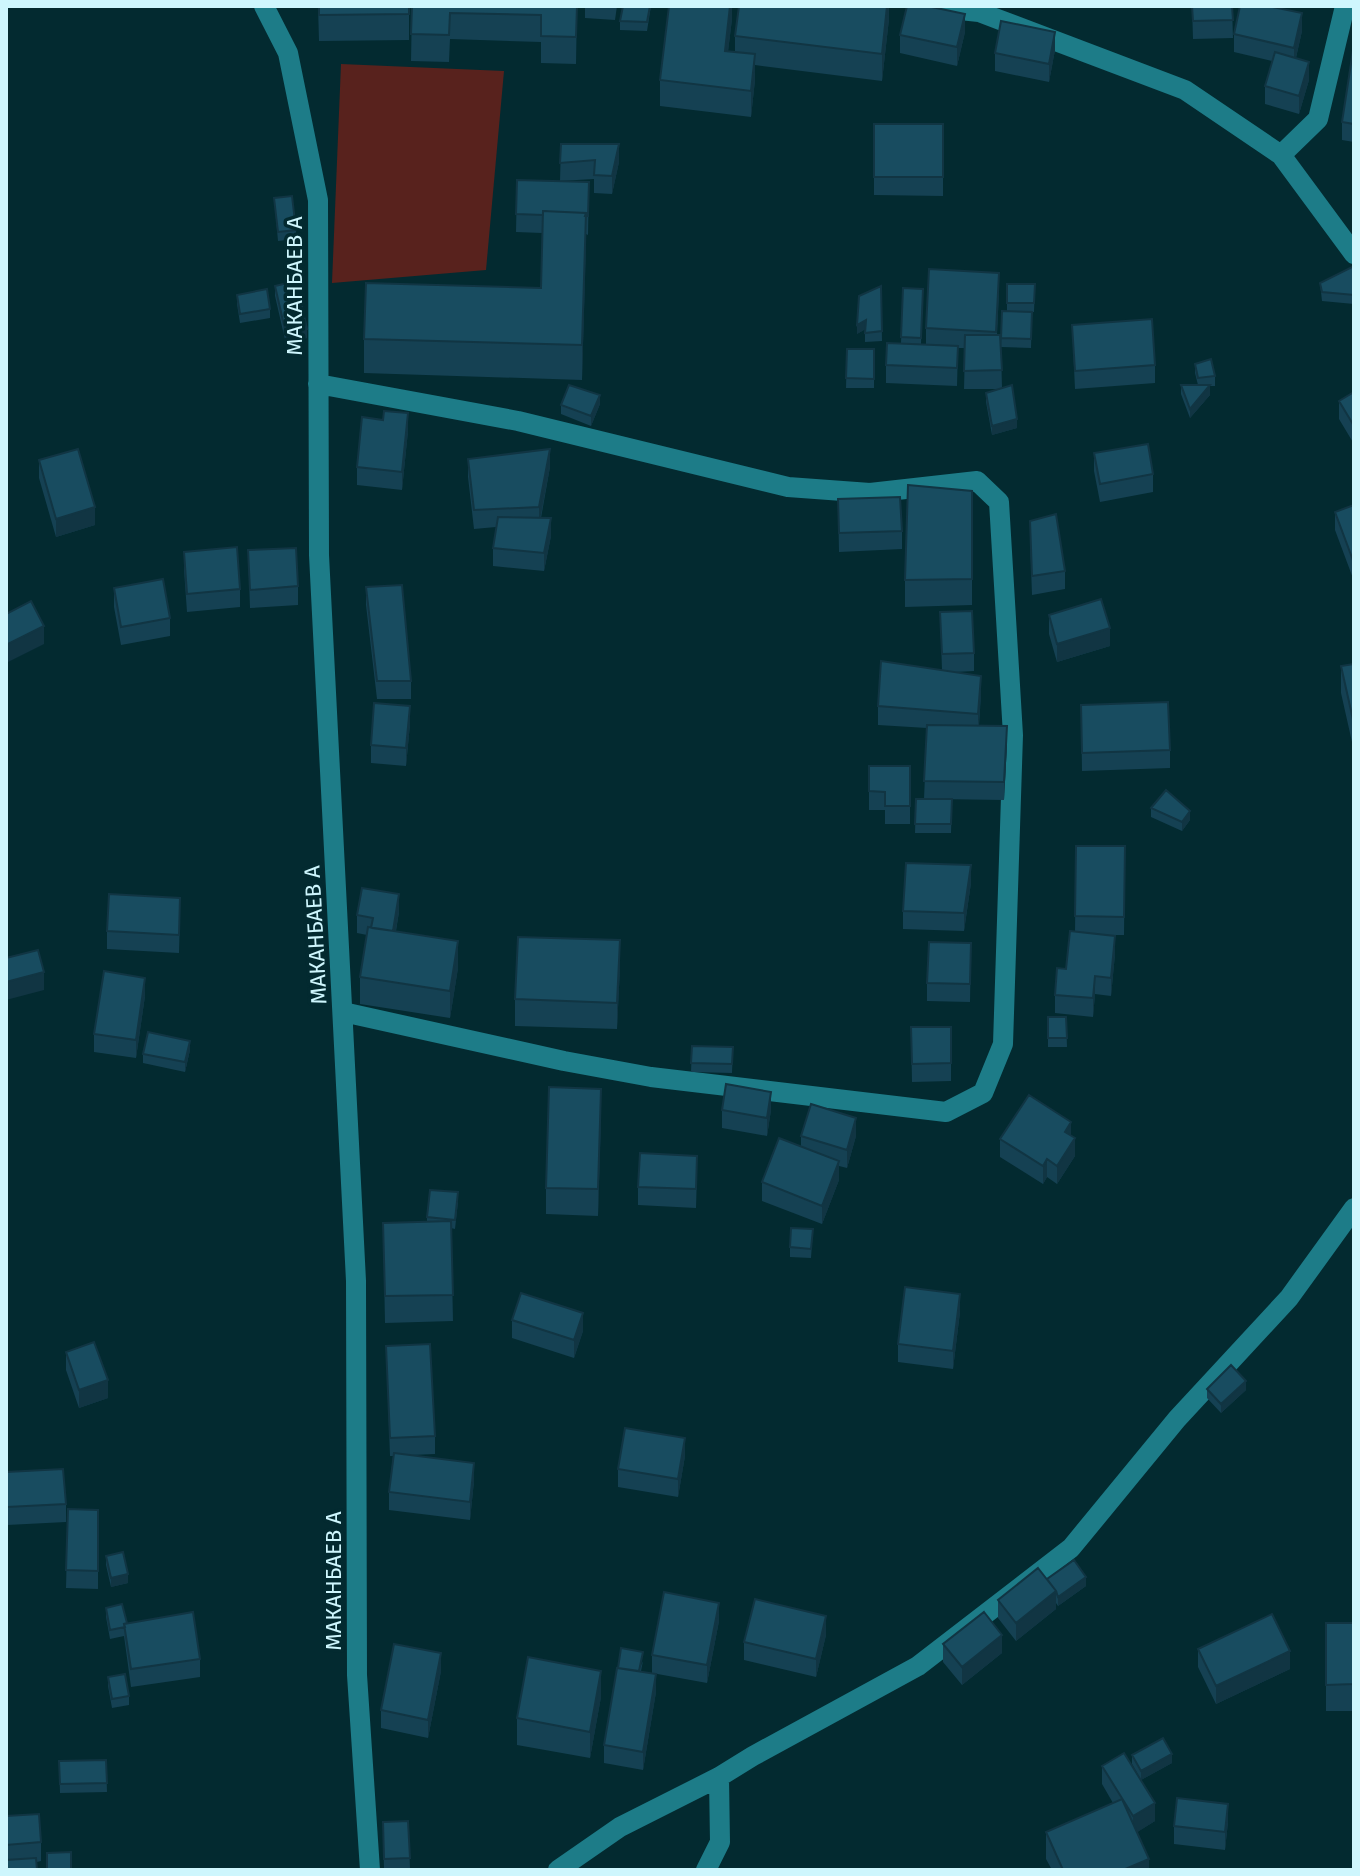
<svg xmlns="http://www.w3.org/2000/svg" width="1360" height="1876" viewBox="0 0 1360 1876" font-family="'Fira Sans',sans-serif">
	<style>
		.green { fill: #58221d }
		.lines { fill: none; stroke-linecap: round; stroke-linejoin: round }
		.minor { stroke: #1d7c88; stroke-width: 20 }
		.wall { fill: #154153 }
		.shaded-wall { fill: #113543 }
		.building { fill: #184c60; stroke: #113543; stroke-width: 2 }
		.labels { text-anchor: middle; stroke-width: 7; stroke-linejoin: round; paint-order: stroke }
		.street-label { font-size: 22px; fill: #cef6fd; stroke: #032a30 }
	</style>
	<rect width="100%" height="100%" fill="#032a30"/>
	<path class="green" d="M341 64 504 71 486 270 332 283Z"/>
	<g class="lines">
		<path class="minor" d="M264 6 288 53 318 200 319 555 356 1281 357 1675 370 1870
			M922 6 979 12 1185 90 1281 155 1354 254
			M1281 155 1318 119 1345 6
			M318 384 518 421 788 487 870 493 977 481 999 502 1013 735 1003 1044 983 1093 946 1112 651 1077 564 1061 343 1012
			M558 1870 620 1827 719 1777 753 1756 918 1666 1071 1548 1177 1419 1289 1298 1354 1208
			M706 1870 720 1842 719 1777"/>
	</g>
	<path class="wall" d="M318 6H409V40L319 41Z
		M412 6H577L576 64 541 63V42L450 39 449 62 411 61Z
		M585 6H617L615 20 585 18Z
		M651 6 647 31 620 30V21Z
		M732 6V19L728 51 735 52V36L889 6V19L882 81 755 65V80L751 117 660 106V80Z
		M1192 6H1232L1233 38 1193 39Z
		M1302 31 1296 58 1309 80 1299 114 1265 104V86L1272 61 1234 52V34Z
		M965 32 957 66 900 53V35Z
		M1354 44V142L1342 140V122Z
		M1055 50 1049 82 995 71V53Z
		M874 124H943V196L874 195Z
		M561 144 619 162 612 194 594 193V179L560 181Z
		M517 180 589 182 588 235 586 234 582 380 364 373V339L541 288 542 233 516 232Z
		M274 198 296 230V239L278 241Z
		M1354 266V304L1322 301 1320 283Z
		M1007 284H1035L1034 312H1032L1031 348 1001 347 1002 388 1017 428 992 435 986 402V393L1001 389H964L965 348H958L957 386 886 383V365L901 343 903 288 923 289 921 344 926 345V328L999 291 997 335 1001 347 1002 311H1007Z
		M275 286 307 338 286 344 275 296Z
		M881 286 882 341 865 342V329L857 334Z
		M237 295 270 309V318L240 323 237 304Z
		M1072 325 1155 365V383L1075 389Z
		M847 349H874V388H846Z
		M1195 364 1215 376V386H1210V395L1190 418 1181 394V385H1198L1195 373Z
		M1354 392V444L1339 419V401Z
		M600 404 591 426 561 414V405Z
		M383 420 408 431 402 490 357 485V467Z
		M1094 453 1153 474V492L1100 502 1094 471Z
		M468 459 550 467 541 518 551 536 544 571 493 566V548L496 527 474 529 468 477Z
		M39 460 95 525 56 537 39 478Z
		M972 491V605L905 607V580Z
		M838 499 902 531V549L839 552Z
		M1354 505V581L1335 530V512Z
		M1030 539 1065 571V589L1032 595Z
		M248 550 298 586V605L250 608Z
		M184 552 240 589V607L187 612 184 570Z
		M366 587 411 681V699H377L366 605Z
		M114 588 170 618V636L121 645 114 607Z
		M940 612 974 653V671L955 672 981 694 979 726 1007 744 1004 800 936 799H952L951 833H915L916 799H924L927 728 878 725V706L942 670Z
		M1049 615 1110 646 1057 662 1049 634Z
		M1354 664V751L1341 693V666Z
		M1081 705 1170 750V768L1082 771Z
		M410 724 406 766 371 763V745Z
		M869 766H910V824H885V810H869Z
		M1151 808 1190 820 1182 831 1151 817Z
		M1076 846H1125L1124 935H1108L1115 954 1111 996 1095 994 1093 1017 1055 1013V995L1066 969 1075 932Z
		M971 883 964 931 903 929V911Z
		M399 912 396 931 458 968 450 1018 360 1004V977L367 935 357 933V915Z
		M180 916 179 953 107 949V931Z
		M971 943 970 1002 927 1001V983Z
		M620 967 617 1029 515 1026V999Z
		M145 996 136 1058 94 1052V1034Z
		M1048 1017H1066L1067 1047H1048Z
		M911 1027H951V1081L912 1082Z
		M692 1046 733 1047 732 1073 691 1072Z
		M190 1050 185 1072 143 1063V1054Z
		M722 1110H771L767 1136 722 1128Z
		M601 1115 598 1216 546 1214V1188Z
		M1071 1135 1075 1156 1057 1184 1047 1177 1043 1184 1000 1157V1139Z
		M801 1136H856L847 1168 839 1166V1180L822 1224 762 1201V1182L801 1147Z
		M697 1174 696 1208 638 1205V1187Z
		M458 1202 455 1229 451 1228 453 1321 385 1323 383 1223 427 1222V1217Z
		M813 1229 811 1258 790 1257V1247Z
		M960 1312 953 1369 898 1362V1344Z
		M512 1320 583 1331 574 1358 512 1338Z
		M386 1346 435 1436V1454L412 1455 474 1481 470 1520 389 1510V1492L393 1456H390Z
		M66 1352 108 1398 79 1408 66 1370Z
		M1207 1389 1246 1390 1221 1413 1207 1398Z
		M685 1456 678 1497 618 1487V1469Z
		M6 1472 66 1504V1522L7 1525Z
		M68 1509 98 1510V1589L66 1588Z
		M106 1556 128 1583 111 1587 106 1565Z
		M1047 1579 1086 1586 1058 1606 1056 1603V1609L1016 1641 998 1618V1600Z
		M106 1608 127 1623 200 1659V1677L131 1687 124 1636 110 1639 106 1617Z
		M719 1621 707 1683 652 1673V1655Z
		M1326 1623H1354V1711H1326Z
		M826 1635 816 1677 744 1660V1642Z
		M943 1644 1002 1653 962 1685 943 1662Z
		M1198 1649 1290 1669 1216 1704 1198 1667Z
		M643 1661 641 1671 656 1692 643 1770 604 1763V1745Z
		M441 1671 428 1738 381 1728V1710Z
		M108 1677 129 1696V1705L112 1708 108 1686Z
		M601 1697 590 1758 517 1745V1718Z
		M1132 1755 1172 1763 1141 1780 1132 1764Z
		M106 1760 107 1792 60 1793 59 1761Z
		M1102 1766 1155 1821 1137 1832 1149 1870H1052L1046 1859V1832L1113 1803 1102 1784Z
		M6 1816 41 1842V1861L6 1870Z
		M408 1821 410 1868 384 1869 383 1822Z
		M1228 1822 1225 1850 1174 1844V1826Z"/>
	<path class="shaded-wall" d="M730 6H732V19L725 77V51Z
		M887 6H889V19L882 81V54Z
		M1302 13V31L1294 66V48Z
		M965 14V32L957 66V47Z
		M1055 32V50L1049 82V64Z
		M755 54V80L751 117V91Z
		M1309 62V80L1299 114V96Z
		M619 144V162L612 194V176Z
		M586 213V247L582 380V345Z
		M866 320V329L857 334V325Z
		M307 329V338L286 344V334Z
		M1210 385V395L1190 418V409Z
		M600 395V404L591 426V416Z
		M408 413V431L402 490V472Z
		M1017 419V428L992 435V426Z
		M550 449V467L539 525V507Z
		M95 507V525L56 537V519Z
		M551 518V536L544 571V553Z
		M44 626V644L6 663V645Z
		M1110 628V646L1057 662V644Z
		M981 676V694L978 732V714Z
		M410 706V724L406 766V748Z
		M1007 726V744L1004 800V782Z
		M1190 811V820L1182 831V822Z
		M971 865V883L964 931V913Z
		M399 894V912L392 952V934Z
		M1115 936V954L1111 996V978Z
		M620 940V967L617 1029V1003Z
		M458 941V968L450 1018V991Z
		M44 972V990L6 1000V982Z
		M1095 976V994L1093 1017V998Z
		M145 978V996L136 1058V1040Z
		M190 1041V1050L185 1072V1062Z
		M601 1089V1115L598 1216V1189Z
		M771 1092V1110L767 1136V1118Z
		M856 1118V1136L847 1168V1150Z
		M1071 1122V1140L1065 1132Z
		M1075 1138V1156L1057 1184V1166Z
		M1047 1159V1177L1043 1184V1166Z
		M839 1161V1180L822 1224V1206Z
		M960 1294V1312L953 1369V1351Z
		M583 1313V1331L574 1358V1340Z
		M108 1380V1398L79 1408V1390Z
		M1246 1381V1390L1221 1413V1404Z
		M685 1438V1456L678 1497V1479Z
		M474 1463V1481L470 1520V1502Z
		M128 1574V1583L111 1587V1578Z
		M1086 1577V1586L1058 1606V1597Z
		M1056 1591V1609L1016 1641V1623Z
		M719 1603V1621L707 1683V1665Z
		M826 1616V1635L816 1677V1659Z
		M1002 1635V1653L962 1685V1667Z
		M1290 1651V1669L1216 1704V1686Z
		M441 1653V1671L428 1738V1720Z
		M601 1671V1697L590 1758V1732Z
		M656 1674V1692L643 1770V1752Z
		M1172 1754V1763L1141 1780V1771Z
		M1155 1803V1821L1133 1835V1816Z
		M1228 1804V1822L1225 1850V1832Z
		M1149 1859V1870H1123Z"/>
	<path class="building" d="M319 6H409V14L319 15Z
		M412 6H577L576 37 541 36V15L450 13 449 35 411 34Z
		M623 6H650L647 22 620 21Z
		M669 6H730L725 51 755 54 751 91 660 80Z
		M739 6H887L882 54 735 36Z
		M907 6H927L965 14 957 47 900 35Z
		M1192 6H1232L1233 20 1193 21Z
		M1240 6H1268L1302 13 1294 48 1234 34Z
		M1001 21 1055 32 1049 64 995 53Z
		M1354 44V124L1342 122Z
		M1275 52 1309 62 1299 96 1265 86Z
		M874 124H943V177H874Z
		M561 144H619L612 176 594 175 595 160 560 163Z
		M517 180 589 182 588 216H585L586 213 543 211V215L516 214Z
		M292 196 296 230 278 232 274 198Z
		M543 211 586 213 582 345 364 339 366 283 541 288Z
		M1354 266V295L1322 292 1320 283Z
		M929 269 999 273 996 332 926 328Z
		M296 281 307 329 286 334 275 286Z
		M1007 284H1035L1034 303H1007Z
		M881 286 882 331 865 333 866 320 857 325 859 296Z
		M903 288 923 289 921 338 901 337Z
		M267 289 270 309 240 314 237 295Z
		M1002 311 1032 312 1031 339 1001 338Z
		M1152 319 1155 365 1075 371 1072 325Z
		M965 335H1000L1002 370 964 371Z
		M887 343 958 346 957 368 886 365Z
		M847 349H874V379L846 378Z
		M1211 359 1215 376 1198 378 1195 364Z
		M569 385 600 395 591 416 561 405Z
		M1012 385 1017 419 992 426 986 393Z
		M1181 385H1210L1190 409Z
		M1354 392V426L1339 401Z
		M384 411 408 413 402 472 357 467 362 417 383 420Z
		M1148 444 1153 474 1100 484 1094 453Z
		M78 449 95 507 56 519 39 460Z
		M550 449 539 507 474 510 468 459Z
		M908 485 972 491V579L905 580Z
		M900 497 902 531 839 533 838 499Z
		M1354 505V563L1335 512Z
		M1056 514 1065 571 1032 576 1030 521Z
		M498 517 551 518 544 553 493 548Z
		M237 547 240 589 187 594 184 552Z
		M296 548 298 586 250 590 248 550Z
		M163 579 170 618 121 627 114 588Z
		M402 585 411 681H377L366 587Z
		M1101 599 1110 628 1057 644 1049 615Z
		M31 601 44 626 6 645V614Z
		M972 611 974 653 942 654 940 612Z
		M881 661 981 676 978 714 878 706Z
		M1354 664V724L1341 666Z
		M1168 702 1170 750 1082 753 1081 705Z
		M374 703 410 706 406 748 371 745Z
		M927 725 1007 726 1004 782 924 781Z
		M869 766H910V806H885V792L869 791Z
		M1166 790 1190 811 1182 822 1151 808Z
		M916 799H952L951 824H915Z
		M1076 846H1125L1124 917 1075 916Z
		M906 863 971 865 964 913 903 911Z
		M362 888 399 894 393 931 371 928 373 918 357 915Z
		M109 894 180 898 179 935 107 931Z
		M368 927 458 941 450 991 360 977Z
		M1070 931 1115 936 1111 978 1095 976 1093 998 1055 995 1057 968 1066 969Z
		M518 937 620 940 617 1003 515 999Z
		M929 942 971 943 970 984 927 983Z
		M38 950 44 972 6 982V958Z
		M104 971 145 978 136 1040 94 1034Z
		M1048 1017H1066L1067 1038H1048Z
		M911 1027H951V1063L912 1064Z
		M148 1032 190 1041 185 1062 143 1054Z
		M692 1046 733 1047 732 1064 691 1063Z
		M726 1084 771 1092 767 1118 722 1110Z
		M549 1087 601 1089 598 1189 546 1188Z
		M1029 1095 1071 1122 1065 1132 1075 1138 1057 1166 1047 1159 1043 1166 1000 1139Z
		M811 1104 856 1118 847 1150 801 1136Z
		M779 1138 839 1161 822 1206 762 1182Z
		M640 1153 697 1156 696 1189 638 1187Z
		M430 1190 458 1192 455 1220 427 1217Z
		M451 1221 453 1295 385 1296 383 1223Z
		M791 1228 813 1229 811 1249 790 1247Z
		M905 1287 960 1294 953 1351 898 1344Z
		M521 1293 583 1313 574 1340 512 1320Z
		M94 1342 108 1380 79 1390 66 1352Z
		M430 1344 435 1436 390 1438 386 1346Z
		M1231 1365 1246 1381 1221 1404 1207 1389Z
		M625 1428 685 1438 678 1479 618 1469Z
		M394 1453 474 1463 470 1502 389 1492Z
		M63 1469 66 1504 7 1507 6 1472Z
		M68 1509 98 1510V1571L66 1570Z
		M123 1552 128 1574 111 1578 106 1556Z
		M1074 1560 1086 1577 1058 1597 1056 1591 1047 1579Z
		M1038 1568 1056 1591 1016 1623 998 1600Z
		M664 1592 719 1603 707 1665 652 1655Z
		M755 1599 826 1616 816 1659 744 1642Z
		M122 1604 127 1623 124 1624 125 1627 110 1630 106 1608Z
		M193 1612 200 1659 131 1669 124 1624Z
		M984 1612 1002 1635 962 1667 943 1644Z
		M1272 1614 1290 1651 1216 1686 1198 1649Z
		M1326 1623H1354V1684L1326 1685Z
		M394 1644 441 1653 428 1720 381 1710Z
		M621 1648 643 1652 639 1671 618 1668Z
		M528 1657 601 1671 590 1732 517 1718Z
		M617 1668 656 1674 643 1752 604 1745Z
		M125 1674 129 1696 112 1699 108 1677Z
		M1163 1738 1172 1754 1141 1771 1132 1755Z
		M1124 1753 1155 1803 1133 1816 1102 1766Z
		M106 1760 107 1783 60 1784 59 1761Z
		M1177 1798 1228 1804 1225 1832 1174 1826Z
		M1122 1799 1149 1859 1123 1870H1063L1046 1832Z
		M39 1814 41 1842 6 1845V1816Z
		M408 1821 410 1858 384 1859 383 1822Z
		M71 1852V1870H47V1853Z
		M36 1858 37 1870H6V1860Z"/>
	<g class="labels">
		<g class="street-label">
			<text transform="translate(294 286) rotate(-90)" y="8">МАКАНБАЕВ А</text>
			<text transform="translate(315 935) rotate(-93)" y="8">МАКАНБАЕВ А</text>
			<text transform="translate(333 1581) rotate(-90)" y="8">МАКАНБАЕВ А</text>
		</g>
	</g>
	<rect width="1360" height="1876" fill="none" stroke="#cef6fd" stroke-width="16"/>
</svg>
